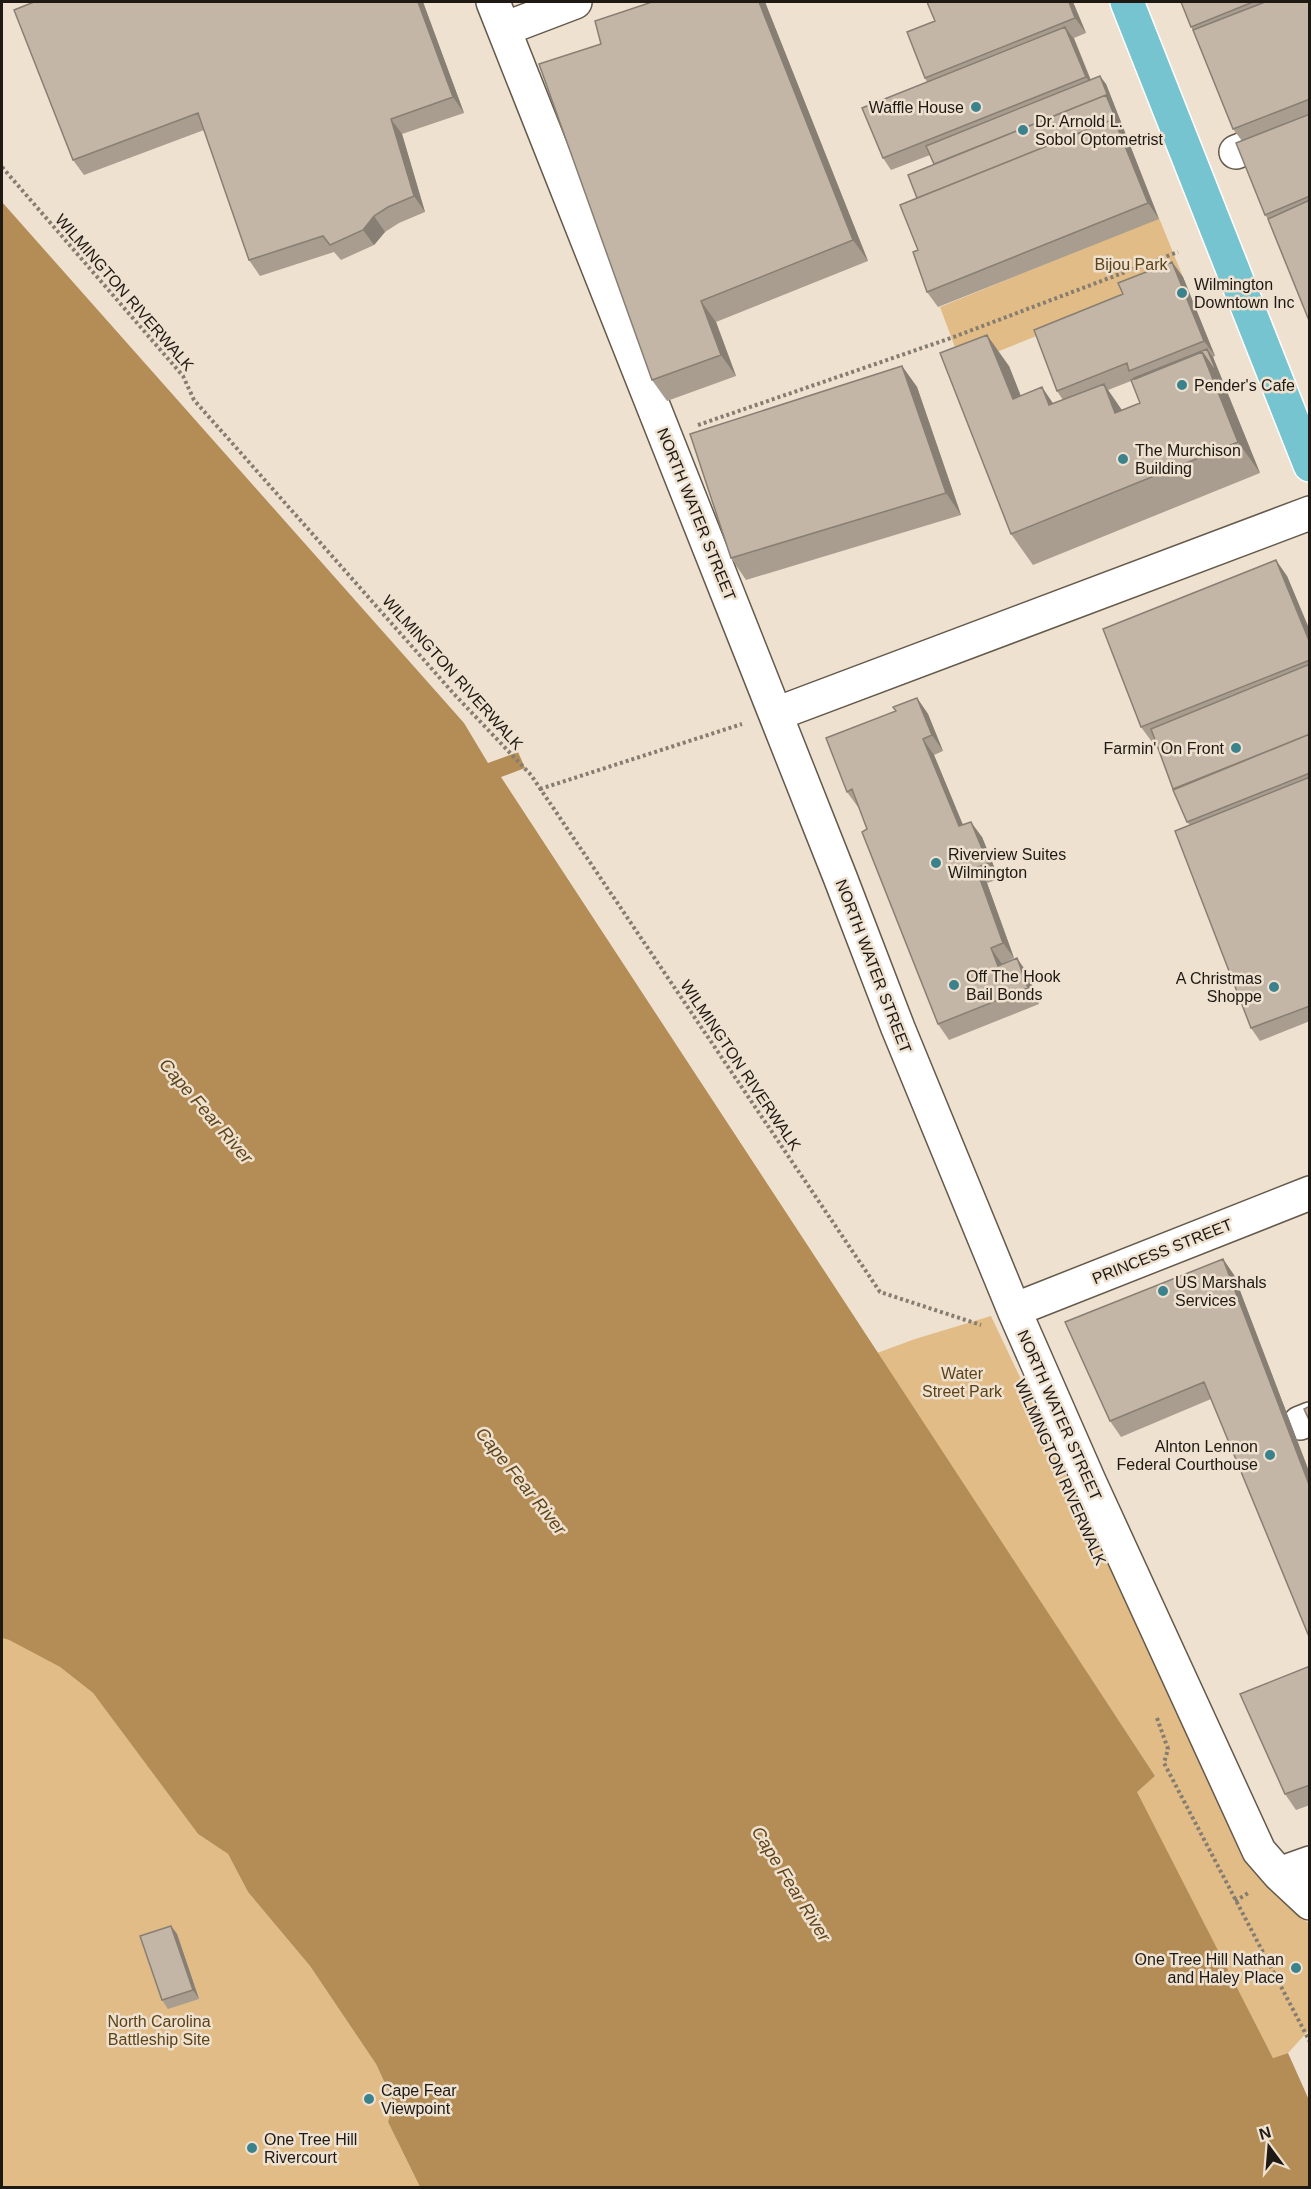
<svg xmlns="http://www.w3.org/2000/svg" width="1311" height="2189" viewBox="0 0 1311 2189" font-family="Helvetica,sans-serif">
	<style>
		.green { fill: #e2bc87 }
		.water { fill: #b48d56 }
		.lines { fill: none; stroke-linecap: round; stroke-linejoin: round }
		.minor-casing { stroke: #64594a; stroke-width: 36 }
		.major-casing { stroke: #fff; stroke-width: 36 }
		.path { stroke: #867d71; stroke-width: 4; stroke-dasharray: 3 3; stroke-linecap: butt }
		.minor { stroke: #fff; stroke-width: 33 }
		.major { stroke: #76c4d0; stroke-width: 33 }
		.wall { fill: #a89d8f; fill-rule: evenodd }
		.shaded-wall { fill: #887f74 }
		.building { fill: #c3b6a6; stroke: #887f74; stroke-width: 1.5 }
		.poi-dot { fill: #3c828d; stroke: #eee1d0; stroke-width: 2 }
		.labels { text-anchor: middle; stroke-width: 5; stroke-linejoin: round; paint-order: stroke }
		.poi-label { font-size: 16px; fill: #1e1913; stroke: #eee1d0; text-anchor: start }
		.park-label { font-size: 16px; fill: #5d4216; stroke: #eee1d0 }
		.street-label { font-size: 16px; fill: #1e1913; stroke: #eee1d0 }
		.water-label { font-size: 18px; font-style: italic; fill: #61451a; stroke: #eee1d0 }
	</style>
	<rect width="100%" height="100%" fill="#eee1d0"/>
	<path class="green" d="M1159 218 1183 277 962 366 940 307Z
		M991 1316 1250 1863 1309 1924V2030L1288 2053 1273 2058 1136 1792 1155 1776 877 1353 915 1339Z
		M2 1638 9 1640 60 1667 93 1693 198 1834 228 1854 248 1892 310 1966 376 2064 394 2104 388 2122 420 2187H2Z"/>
	<path class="water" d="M2 202 464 723 488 763 518 752 525 768 501 777 1155 1776 1137 1792 1273 2058 1288 2053 1309 2100V2187H420L388 2122 394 2103 376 2064 310 1966 248 1892 228 1854 198 1834 93 1693 60 1667 9 1640 2 1638Z"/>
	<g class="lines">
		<g class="minor-casing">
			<path id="minor" d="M493 2 840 877 898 1028 1014 1310 1089 1481 1259 1851 1279 1874 1310 1903
				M504 29 575 2
				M1236 152 1310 122
				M776 714 1310 513
				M1014 1310 1310 1193
				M1300 1423 1310 1419
				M1279 1874 1310 1863"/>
		</g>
		<g class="major-casing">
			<path id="major" d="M1127 2 1310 465"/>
		</g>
		<path class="path" d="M2 167 183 376 194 400 454 694 531 775 880 1292 981 1325
			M698 425 951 338 1178 252
			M540 789 742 724
			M1157 1718 1168 1749 1164 1763 1310 2042
			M1235 1901 1250 1892"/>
		<use href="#minor" class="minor"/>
		<use href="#major" class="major"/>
	</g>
	<path class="wall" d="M34 2H423L464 113 402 134 425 212 399 223 385 232 374 245 341 260 334 252 260 276 249 260 204 130 84 175 73 160Z
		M765 2 868 261 716 322 736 376 667 401 652 380Z
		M927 2H1073L1086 33 1074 38 1091 80 1106 84 1159 219 938 307 927 292 918 250 917 198 934 164 930 155 891 170 883 158 927 82 925 78 935 21Z
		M1181 2H1310V323L1268 219 1265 215 1242 141 1233 129Z
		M1172 262 1183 277 1215 356 1213 357 1260 473 1033 565 1011 534 1009 366 1021 396 1053 404 1063 400 1057 391 1123 294ZM1131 381 1140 403 1122 410 1108 390Z
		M902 366 917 387 961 515 746 580 731 558Z
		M1287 576 1310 631V1021L1260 1041 1251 1028 1190 825 1187 822 1173 789 1155 741 1152 742 1141 727Z
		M917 698 928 714 943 751 934 755 963 825 982 837 999 879 987 883 1014 958 1002 964 1028 974 1039 1004 949 1040 938 1024 859 807H858L847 792 896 711Z
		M1223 1259 1234 1275 1310 1474V1639L1211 1399 1121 1437 1110 1421Z
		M1310 1666V1805L1296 1810 1285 1794Z
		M171 1926 177 1934 199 1999 168 2009 162 2000Z"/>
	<path class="shaded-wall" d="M418 2H423L464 113 453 97Z
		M759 2H765L868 261 853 240Z
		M1069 2H1073L1086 33 1075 18Z
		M1065 27 1074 39 1094 89 1086 77Z
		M1100 76 1106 84 1159 219 1148 203 1114 119Z
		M391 119 402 134 425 212 414 196Z
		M374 216 385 232 374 245 363 230Z
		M1172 262 1183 277 1215 356 1204 341Z
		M701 301 716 322 736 376 721 355Z
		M987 335 1009 366 1034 430 1013 399Z
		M1207 349 1213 357 1260 473 1238 442 1202 352Z
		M902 366 917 387 961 515 946 493Z
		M1104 384 1125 415 1115 413Z
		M1042 387 1063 418 1049 405Z
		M1276 560 1287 576 1310 631V643Z
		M917 698 928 714 943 751 932 735Z
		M923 739 934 755 970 842 959 826Z
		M971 822 982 837 999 879 988 863Z
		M976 868 987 883 1014 958 1003 943Z
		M991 948 1002 964 1009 982 998 966Z
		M1017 958 1028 974 1039 1004 1028 988Z
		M1223 1259 1234 1275 1310 1474V1487Z
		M171 1926 177 1934 199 1999 193 1990Z"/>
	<path class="building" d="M34 2H418L453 97 391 119 414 196 388 207 374 216 363 230 330 245 323 236 249 260 198 113 73 160 14 10Z
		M652 2H759L853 240 701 301 721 355 652 380 539 64 601 44 595 21Z
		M927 2H1069L1075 18 925 78 907 32 935 21Z
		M1181 2H1253L1191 27Z
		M1265 2H1310V99L1233 129 1193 30Z
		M1065 27 1086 77 883 158 862 108Z
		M1100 76 1109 99 1106 95 934 164 926 146Z
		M1106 95 1117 122 1114 119 917 198 908 175Z
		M1310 114V196L1265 215 1236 143Z
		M1114 119 1148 203 927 292 913 252 918 250 900 205Z
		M1310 200V323L1268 219Z
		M1172 262 1204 341 1129 371 1127 363 1057 391 1034 330 1123 294 1118 283Z
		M987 335 1013 399 1042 387 1049 405 1104 384 1115 413 1140 403 1131 380 1202 352 1238 442 1011 534 940 353Z
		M1207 349 1218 375 1202 352 1135 379 1134 378Z
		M902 366 946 493 731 558 690 434Z
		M1276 560 1310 643V660L1141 727 1103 629Z
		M1310 664V734L1173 789 1151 729Z
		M917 698 932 735 923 739 959 826 971 822 988 863 976 868 1003 943 991 948 998 966 1017 958 1028 988 938 1024 862 832 867 829 852 789 847 792 826 738 896 711 893 707Z
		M1310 734V773L1187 822 1173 790Z
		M1310 777V1006L1251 1028 1175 831Z
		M1223 1259 1310 1487V1639L1204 1382 1110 1421 1065 1322Z
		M1310 1406V1422L1304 1409Z
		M1310 1666V1785L1285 1794 1240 1694Z
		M171 1926 193 1990 162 2000 140 1936Z"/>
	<g class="poi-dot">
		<circle cx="976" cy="107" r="6"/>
		<circle cx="1023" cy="130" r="6"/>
		<circle cx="1182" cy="293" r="6"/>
		<circle cx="1182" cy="385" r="6"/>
		<circle cx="1123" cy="459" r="6"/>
		<circle cx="1236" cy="748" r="6"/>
		<circle cx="936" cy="863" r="6"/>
		<circle cx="954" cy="985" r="6"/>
		<circle cx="1274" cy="987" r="6"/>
		<circle cx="1163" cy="1291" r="6"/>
		<circle cx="1270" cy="1455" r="6"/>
		<circle cx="1296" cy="1968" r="6"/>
		<circle cx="369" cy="2099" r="6"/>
		<circle cx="252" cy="2148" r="6"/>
	</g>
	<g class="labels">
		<g class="poi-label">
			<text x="964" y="113" text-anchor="end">Waffle House</text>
			<text x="1035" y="127">Dr. Arnold L.<tspan x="1035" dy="18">Sobol Optometrist</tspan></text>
			<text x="1194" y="290">Wilmington<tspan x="1194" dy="18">Downtown Inc</tspan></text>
			<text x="1194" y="391">Pender's Cafe</text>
			<text x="1135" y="456">The Murchison<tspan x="1135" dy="18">Building</tspan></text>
			<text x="1224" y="754" text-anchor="end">Farmin' On Front</text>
			<text x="948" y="860">Riverview Suites<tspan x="948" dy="18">Wilmington</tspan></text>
			<text x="966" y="982">Off The Hook<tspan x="966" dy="18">Bail Bonds</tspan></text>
			<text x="1262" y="984" text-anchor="end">A Christmas<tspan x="1262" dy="18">Shoppe</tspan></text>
			<text x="1175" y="1288">US Marshals<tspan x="1175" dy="18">Services</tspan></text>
			<text x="1258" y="1452" text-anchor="end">Alnton Lennon<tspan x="1258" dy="18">Federal Courthouse</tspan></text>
			<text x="1284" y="1965" text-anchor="end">One Tree Hill Nathan<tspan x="1284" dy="18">and Haley Place</tspan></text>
			<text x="381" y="2096">Cape Fear<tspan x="381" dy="18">Viewpoint</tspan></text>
			<text x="264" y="2145">One Tree Hill<tspan x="264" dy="18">Rivercourt</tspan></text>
		</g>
		<g class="park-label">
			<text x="1131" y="270">Bijou Park</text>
			<text x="962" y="1379">Water<tspan x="962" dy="18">Street Park</tspan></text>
			<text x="159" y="2027">North Carolina<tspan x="159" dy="18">Battleship Site</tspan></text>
		</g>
		<g class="street-label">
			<text transform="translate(125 292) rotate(49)" y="6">WILMINGTON RIVERWALK</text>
			<text transform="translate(697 514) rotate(68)" y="6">NORTH WATER STREET</text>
			<text transform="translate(453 672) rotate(48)" y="6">WILMINGTON RIVERWALK</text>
			<text transform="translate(874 966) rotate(69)" y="6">NORTH WATER STREET</text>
			<text transform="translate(741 1065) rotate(56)" y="6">WILMINGTON RIVERWALK</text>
			<text transform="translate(1162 1251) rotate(-22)" y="6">PRINCESS STREET</text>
			<text transform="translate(1060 1415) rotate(66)" y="6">NORTH WATER STREET</text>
			<text transform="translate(1061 1472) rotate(66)" y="6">WILMINGTON RIVERWALK</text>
		</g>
		<g class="water-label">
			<text transform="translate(206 1111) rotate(49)" y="6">Cape Fear River</text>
			<text transform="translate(521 1481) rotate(51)" y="6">Cape Fear River</text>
			<text transform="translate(791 1884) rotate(58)" y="6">Cape Fear River</text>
		</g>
	</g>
	<rect width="1311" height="2189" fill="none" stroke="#1e1913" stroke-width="6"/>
	<g transform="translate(1269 2147) rotate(344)" stroke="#eee1d0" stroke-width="4.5" paint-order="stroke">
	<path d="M0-4.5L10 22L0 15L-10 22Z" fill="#1e1913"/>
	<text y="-9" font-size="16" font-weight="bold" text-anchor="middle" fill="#1e1913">N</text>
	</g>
</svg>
